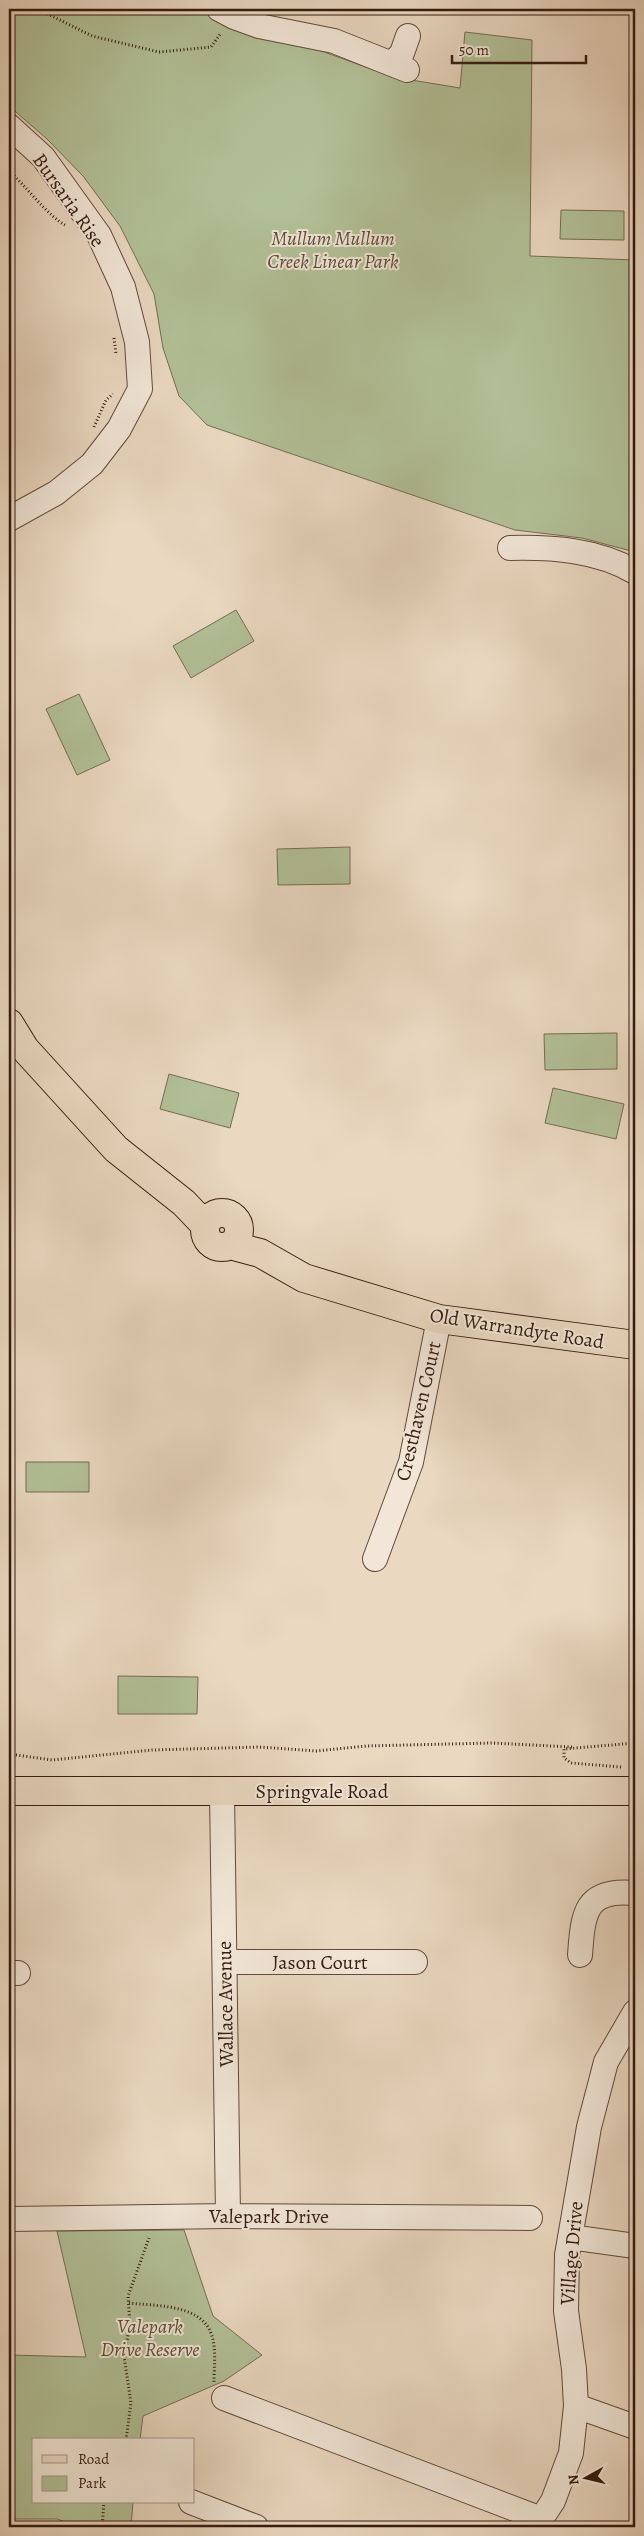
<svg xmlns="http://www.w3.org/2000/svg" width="644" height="2536" viewBox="0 0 644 2536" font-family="Alegreya,serif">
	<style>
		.green { fill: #b2c097; stroke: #746d54 }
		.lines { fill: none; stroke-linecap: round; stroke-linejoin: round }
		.minor-casing { stroke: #624a3c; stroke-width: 26 }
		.major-casing { stroke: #351a10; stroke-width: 30 }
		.path { stroke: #351a10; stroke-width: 3; stroke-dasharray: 1 2.5; stroke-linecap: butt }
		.minor { stroke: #f1e6d7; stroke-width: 24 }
		.major { stroke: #ead8c1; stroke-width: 28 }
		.labels { text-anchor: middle; stroke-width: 4; stroke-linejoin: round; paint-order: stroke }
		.street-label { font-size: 20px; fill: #351a10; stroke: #f1e6d7 }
		.park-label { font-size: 20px; font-style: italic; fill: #5a4c38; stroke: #f1e6d7 }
	</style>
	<rect width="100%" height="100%" fill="#ead8c1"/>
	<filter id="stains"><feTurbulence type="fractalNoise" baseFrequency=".004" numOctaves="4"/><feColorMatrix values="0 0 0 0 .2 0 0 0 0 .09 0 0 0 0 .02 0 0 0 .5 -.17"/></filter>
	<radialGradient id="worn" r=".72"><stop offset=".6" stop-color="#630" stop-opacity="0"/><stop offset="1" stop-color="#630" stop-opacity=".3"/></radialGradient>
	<path class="green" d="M9 9H202L212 18 305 45 393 77 460 88 465 32 532 40 530 256 635 260V552L582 538 515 530 207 425 179 396 163 348 154 294 120 226 83 176 47 139 9 106Z
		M561 210 624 211V240L560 239Z
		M236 610 254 641 191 678 173 646Z
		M79 694 110 760 77 775 46 709Z
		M350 847V884L278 885 277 849Z
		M617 1033V1069L545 1070 544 1034Z
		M169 1074 239 1093 230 1128 160 1109Z
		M553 1088 624 1104 616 1139 545 1123Z
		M26 1462H89V1492H26Z
		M118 1676 198 1677 197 1714H118Z
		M184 2230 213 2316 262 2355 224 2381 143 2416 140 2440H34V2502H133L131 2527H79L57 2519H9V2355L86 2357 57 2231Z"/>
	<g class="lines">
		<g class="minor-casing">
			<path id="minor" d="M219 9 234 17 259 26 334 41 407 70
				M393 63 402 53 408 36
				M9 126 43 157 99 235 123 287 137 342 140 389 119 429 92 464 56 493 9 519
				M510 548C553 547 598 550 635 572
				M375 1559 411 1462 439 1319
				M222 1792 228 2216
				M580 1955C583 1913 585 1888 635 1893
				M225 1962H415
				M9 1973H18
				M9 2219 228 2216 530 2218
				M570 2237 635 2246
				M224 2398 541 2519
				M576 2406 635 2427
				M191 2502 256 2527
				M536 2527 553 2501 571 2453 576 2406 574 2369 566 2311 567 2255 589 2127 606 2062 635 2012"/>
		</g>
		<g class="major-casing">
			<path id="major" d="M9 1023 25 1049 116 1149 184 1203 205 1225
				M205 1230a17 17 0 1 1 34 0a17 17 0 1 1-34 0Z
				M230 1245 260 1253 304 1278 439 1319 635 1345
				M9 1791H635"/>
		</g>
		<path class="path" d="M9 10 46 13 92 36 159 52 211 47 221 33
			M9 171C25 185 48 216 65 225
			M114 338 116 354
			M94 427 106 400 113 394
			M9 1754 52 1760 152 1750 259 1747 316 1751 366 1746 492 1743 572 1747
			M621 1767 571 1763 564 1758V1749L635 1743
			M129 2303C154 2306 198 2304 210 2331 217 2345 214 2367 214 2382
			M126 2440 131 2403 124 2356 130 2325 128 2296 149 2238
			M102 2527 104 2502"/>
		<use href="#minor" class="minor"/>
		<use href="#major" class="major"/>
	</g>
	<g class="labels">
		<g class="street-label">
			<text transform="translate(69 200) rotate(55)" y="7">Bursaria Rise</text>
			<text transform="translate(517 1328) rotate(9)" y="7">Old Warrandyte Road</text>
			<text transform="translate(418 1411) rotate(-77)" y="7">Cresthaven Court</text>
			<text x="322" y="1798">Springvale Road</text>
			<text x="320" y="1969">Jason Court</text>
			<text transform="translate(225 2004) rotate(-91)" y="7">Wallace Avenue</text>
			<text x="269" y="2223">Valepark Drive</text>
			<text transform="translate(571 2253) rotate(-85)" y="7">Village Drive</text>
		</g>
		<g class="park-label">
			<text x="333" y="245">Mullum Mullum<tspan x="333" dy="23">Creek Linear Park</tspan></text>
			<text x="150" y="2333">Valepark<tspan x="150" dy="23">Drive Reserve</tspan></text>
		</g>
	</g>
	<rect width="644" height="2536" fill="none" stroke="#ead8c1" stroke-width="30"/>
	<rect x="10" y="10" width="624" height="2516" fill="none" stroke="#351a10" stroke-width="2.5"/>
	<rect x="15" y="15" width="614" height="2506" fill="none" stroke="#351a10"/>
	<rect x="32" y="2438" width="162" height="65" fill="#f1e6d7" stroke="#a69487"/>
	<rect x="42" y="2455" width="25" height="8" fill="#ead8c1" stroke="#a69487"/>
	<text x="78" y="2464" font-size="15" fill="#351a10">Road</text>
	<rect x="42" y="2476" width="25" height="15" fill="#b2c097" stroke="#a69487"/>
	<text x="78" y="2488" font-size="15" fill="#351a10">Park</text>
	<g transform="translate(586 2478) rotate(262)" stroke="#f1e6d7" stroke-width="4" paint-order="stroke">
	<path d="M0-4L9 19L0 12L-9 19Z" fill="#351a10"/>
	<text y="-8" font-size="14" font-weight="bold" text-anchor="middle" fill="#351a10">N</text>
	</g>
	<path d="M452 55v8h134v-8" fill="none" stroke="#351a10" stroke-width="2.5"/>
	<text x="459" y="55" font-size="15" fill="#351a10" stroke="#f1e6d7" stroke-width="4" paint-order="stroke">50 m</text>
	<rect width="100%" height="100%" filter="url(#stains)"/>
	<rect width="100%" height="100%" fill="url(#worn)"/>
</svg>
